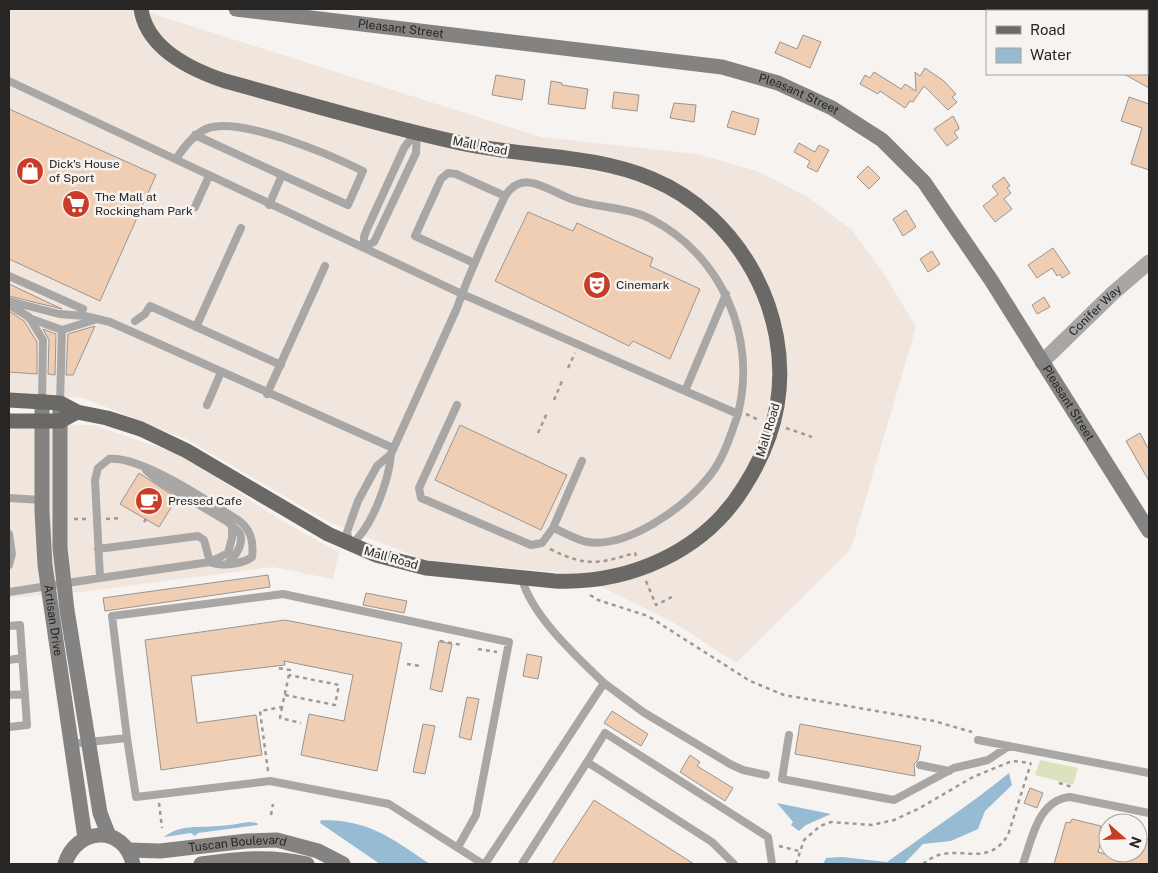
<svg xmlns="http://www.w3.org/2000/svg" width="1158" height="873" viewBox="0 0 1158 873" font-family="'Public Sans',sans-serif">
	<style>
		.built { fill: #f1e6de }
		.green { fill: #dae3be }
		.water { fill: #96bbd3 }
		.building { fill: #f0ceb3; stroke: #989592 }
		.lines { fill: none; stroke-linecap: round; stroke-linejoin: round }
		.path { stroke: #9c9a97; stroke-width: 2.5; stroke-dasharray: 4 4; stroke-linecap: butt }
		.lane { stroke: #a9a7a6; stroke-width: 8 }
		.street { stroke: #a9a7a6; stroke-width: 15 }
		.secondary { stroke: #858381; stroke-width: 15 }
		.primary { stroke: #6b6966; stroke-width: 15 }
		.labels { text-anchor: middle; stroke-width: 5; stroke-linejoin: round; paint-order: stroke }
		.street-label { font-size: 12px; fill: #272625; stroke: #f7f3f0 }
		.poi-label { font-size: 12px; fill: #272625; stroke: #f7f3f0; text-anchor: start }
	</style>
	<rect width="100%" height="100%" fill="#f7f3f0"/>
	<path class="built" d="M9 9H138L541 137 697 154 757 171 806 196 852 230 886 277 916 327 851 549 736 663 676 624 576 574 424 560 327 521 188 440 83 398 9 395Z
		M9 424 93 425 184 456 282 521 339 552 333 579 273 567 81 592 9 598Z"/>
	<path class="green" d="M1040 760 1078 768 1073 785 1035 775Z"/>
	<path class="water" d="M1009 773 1012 785 985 811 978 829 951 841 923 844 904 864H823L826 858 842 857 887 862C928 832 970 805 1009 773Z
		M777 803 831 814 806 825 799 831 791 825 793 822Z
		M321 820C370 820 391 838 430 864H380L320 823Z
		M250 822 257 823 258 825 198 833 195 836 191 833 164 837C181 824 199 828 218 826 229 826 239 823 250 822Z"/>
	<path class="building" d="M803 35 821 42 810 68 775 53 780 42 797 49Z
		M925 68 944 81 956 94 952 97 957 102 948 110 924 86 913 102 910 101 905 108 880 91 878 94 860 84 865 75 870 78 874 72 901 89 905 84 916 91 915 72 920 76Z
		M1124 74H1149V88Z
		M496 75 525 80 522 100 492 95Z
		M551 81 562 83V85L588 89 585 109 548 104Z
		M614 92 639 95 637 111 612 108Z
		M1129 97 1149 104V170L1131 164 1142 128 1121 121Z
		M674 103 696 105 694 122 670 118Z
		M9 109 156 175 100 301 9 259Z
		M732 111 759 119 755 135 727 127Z
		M953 116 958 125 959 129 954 132 958 138 947 146 934 129Z
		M799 143 815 152 819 145 829 150 817 172 807 167 810 161 794 152Z
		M868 166 880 178 869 189 857 177Z
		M1004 177 1010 186 1007 188 1011 193 1004 199 1012 209 995 222 983 206 998 194 992 186Z
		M906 210 916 227 903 236 893 219Z
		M528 212 573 231 577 223 653 258 650 266 700 289 670 359 633 341 629 346 495 281Z
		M1053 248 1070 273 1062 278 1060 274 1057 276 1052 268 1037 278 1028 265Z
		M932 251 940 264 928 272 920 259Z
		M9 284 62 309 9 296Z
		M1044 297 1050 307 1037 314 1032 305Z
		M9 311 24 321 37 342V374L9 372Z
		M95 326 73 375H66L68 334Z
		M43 329 56 334 55 375 48 374 49 340Z
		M460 425 567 475 541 530 435 480Z
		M1140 433 1149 450V481L1126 441Z
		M139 473 177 498 159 527 120 504Z
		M268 575 270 587 105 611 103 598Z
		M366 593 407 601 404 613 363 605Z
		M285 620 402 643 377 771 301 755 309 714 344 721 353 675 284 661 285 665 191 676 197 723 256 715 262 755 161 770 145 640Z
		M439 641 452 644 442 692 430 689Z
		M527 654 542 657 538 679 523 676Z
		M467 697 479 699 471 740 459 737Z
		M612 711 648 734 641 746 604 723Z
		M423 724 435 726 425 774 413 772Z
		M800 724 921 746 918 760 914 764 915 776 795 754Z
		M690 755 700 762 697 766 733 788 725 801 680 772Z
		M1030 788 1043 793 1037 808 1024 803Z
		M594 800 694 864H552Z
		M1072 819 1101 826 1100 830 1104 831 1098 852 1121 858 1122 853H1138V837L1149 840V864H1054L1066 822 1070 823Z"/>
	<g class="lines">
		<path class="path" d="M568 368 575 353
			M554 400 562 381
			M746 414 759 420
			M786 428 812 437
			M538 433 547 413
			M74 519H88
			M106 519 120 518
			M144 522 146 519
			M550 549C587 567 597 564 635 553L636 556
			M646 581 656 605 672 597
			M590 595 598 600 648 616 750 681 784 695 934 721 972 732
			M440 641 462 645
			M478 649 497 652
			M407 664 420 666
			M285 695 335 705 339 685 289 675
			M282 707 280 718 301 723
			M268 771 260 711 282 707 290 670 278 668
			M1059 783 1072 787
			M159 803 162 828
			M271 815 273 804
			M779 846 799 851
			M796 864 804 840 820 826 831 822 872 825 894 820 918 809 973 777 1012 761 1031 763
			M923 864C954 837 984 873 1008 835L1031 763"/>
		<path class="lane" d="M9 81 462 294 738 414C757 336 722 256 651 219 627 207 599 208 574 200 549 192 524 167 505 196 488 233 470 270 457 308L391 454C389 480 372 529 350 545L347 532 358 501 377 466 391 454
			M195 135 282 175
			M176 159C184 147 193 135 206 129 238 115 331 155 363 171L348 205 282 175 269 205
			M195 207 209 176
			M364 247 374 242 416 153 417 132
			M364 247V237L367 229 404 148 416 132
			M474 263 415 236 441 179 448 173 456 174 505 196
			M9 276 83 309
			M9 301 59 314 85 316 110 322 393 448
			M9 305 29 317 43 340 42 401
			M29 318 62 330
			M135 321 145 314 150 306 281 365
			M196 327 241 228
			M685 391 726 294
			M267 394 325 266
			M60 403 62 330 94 320
			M207 405 221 372
			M457 405 419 488 421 498 531 545 542 543 553 528C564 532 576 540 588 542 628 548 683 508 707 479 723 461 730 437 738 414
			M146 470 157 480 228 522C231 526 237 529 240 534 244 544 235 557 228 563
			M9 498 41 500
			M553 528 582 461
			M9 534 12 554 9 565
			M98 549 198 536 204 540 210 562 228 553 232 538V526
			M9 592 100 578 95 480 98 468 109 459C142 456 209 502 238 520 251 529 254 542 252 557 243 564 220 567 210 562L100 578
			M9 626 20 625 27 725 9 727
			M9 660 22 658
			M604 683 643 712 730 764 743 770 766 775
			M9 695 25 694
			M789 735 782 779 894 800 954 768 988 760 1009 746
			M127 738 112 616 283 594 509 642 476 815 458 847
			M978 740 1149 773
			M70 744 127 738 136 797 270 781 389 804 483 864
			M587 762 605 733 768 837 772 864
			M920 765 949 771
			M485 864 604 683C576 656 532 616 522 579
			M522 864 587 762 712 842 734 864
			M1023 864C1032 839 1038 800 1070 797L1149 813"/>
		<path class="street" id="s1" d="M1042 362 1113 293 1149 262"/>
		<g class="secondary">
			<path id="s2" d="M236 9 722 67 778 83 832 108 882 140 924 182 991 280 1149 531"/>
			<path id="s3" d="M42 401V512L45 565 85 838"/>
			<path d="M60 408V548L67 610 100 813 109 836"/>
			<path id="s4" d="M128 850 160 851 247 841 277 840 318 851 343 864"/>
			<path d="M65 864C76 827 124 824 133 864"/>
			<path d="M201 864C238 859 270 855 307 864"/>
		</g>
		<path class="primary" d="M9 400 60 403 77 412 107 418 141 429 187 451 328 534 376 555 426 568 555 581C629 584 704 552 744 487 760 462 772 435 777 406 793 314 739 215 652 179 596 155 530 157 470 145 388 128 307 103 225 81 192 70 147 49 141 9
			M9 421H60L77 412"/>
	</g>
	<defs>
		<g id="shop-disc" transform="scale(1.4375)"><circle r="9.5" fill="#c93d28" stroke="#f7f3f0"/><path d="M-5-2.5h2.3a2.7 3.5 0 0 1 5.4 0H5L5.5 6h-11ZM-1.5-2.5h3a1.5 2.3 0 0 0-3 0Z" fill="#fff"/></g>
		<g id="supermarket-disc" transform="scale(1.4375)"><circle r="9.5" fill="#c93d28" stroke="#f7f3f0"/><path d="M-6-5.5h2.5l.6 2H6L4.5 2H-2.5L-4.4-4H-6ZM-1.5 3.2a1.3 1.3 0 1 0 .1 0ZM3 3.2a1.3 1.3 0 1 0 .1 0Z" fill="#fff"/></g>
		<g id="theatre-disc" transform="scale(1.4375)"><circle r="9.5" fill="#c93d28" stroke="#f7f3f0"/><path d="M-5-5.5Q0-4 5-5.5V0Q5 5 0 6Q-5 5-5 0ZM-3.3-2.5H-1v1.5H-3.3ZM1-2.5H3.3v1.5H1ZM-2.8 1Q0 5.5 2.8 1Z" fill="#fff"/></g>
		<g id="cafe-disc" transform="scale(1.4375)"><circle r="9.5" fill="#c93d28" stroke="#f7f3f0"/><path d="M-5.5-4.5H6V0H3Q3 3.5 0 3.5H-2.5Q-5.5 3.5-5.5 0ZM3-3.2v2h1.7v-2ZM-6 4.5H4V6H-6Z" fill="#fff"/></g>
	</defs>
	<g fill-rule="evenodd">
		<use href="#shop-disc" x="30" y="171"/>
		<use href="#supermarket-disc" x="76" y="204"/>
		<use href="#theatre-disc" x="597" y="285"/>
		<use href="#cafe-disc" x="149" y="501"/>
	</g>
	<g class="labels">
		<g class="street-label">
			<text dy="4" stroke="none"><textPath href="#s2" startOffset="166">Pleasant Street</textPath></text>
			<text dy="4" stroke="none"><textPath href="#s2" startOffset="571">Pleasant Street</textPath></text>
			<text transform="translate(480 146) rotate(11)" y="4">Mall Road</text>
			<text dy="4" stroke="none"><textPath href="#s1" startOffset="74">Conifer Way</textPath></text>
			<text dy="4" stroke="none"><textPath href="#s2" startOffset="990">Pleasant Street</textPath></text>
			<text transform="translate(768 430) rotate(-73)" y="4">Mall Road</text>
			<text transform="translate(391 558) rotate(16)" y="4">Mall Road</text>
			<text dy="4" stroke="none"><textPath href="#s3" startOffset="220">Artisan Drive</textPath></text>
			<text dy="4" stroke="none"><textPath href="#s4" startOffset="110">Tuscan Boulevard</textPath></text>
		</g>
		<g class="poi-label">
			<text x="49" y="168">Dick's House<tspan x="49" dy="14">of Sport</tspan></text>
			<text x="95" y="201">The Mall at<tspan x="95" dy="14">Rockingham Park</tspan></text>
			<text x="616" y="289">Cinemark</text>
			<text x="168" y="505">Pressed Cafe</text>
		</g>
	</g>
	<rect width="1158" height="873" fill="none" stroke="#272625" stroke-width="20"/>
	<rect x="986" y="10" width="162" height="65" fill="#f7f3f0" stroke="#a4a19f"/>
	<rect x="996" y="26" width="25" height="8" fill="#6b6966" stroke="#a4a19f"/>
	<text x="1030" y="35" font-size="15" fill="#272625">Road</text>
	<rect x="996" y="48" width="25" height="15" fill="#96bbd3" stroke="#a4a19f"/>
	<text x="1030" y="60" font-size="15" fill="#272625">Water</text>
	<g transform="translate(1123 838) rotate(110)"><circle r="24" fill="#f7f3f0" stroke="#a4a19f"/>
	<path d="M0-4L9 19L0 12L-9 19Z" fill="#c93d28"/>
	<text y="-8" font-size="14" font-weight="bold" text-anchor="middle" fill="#272625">N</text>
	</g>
</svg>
